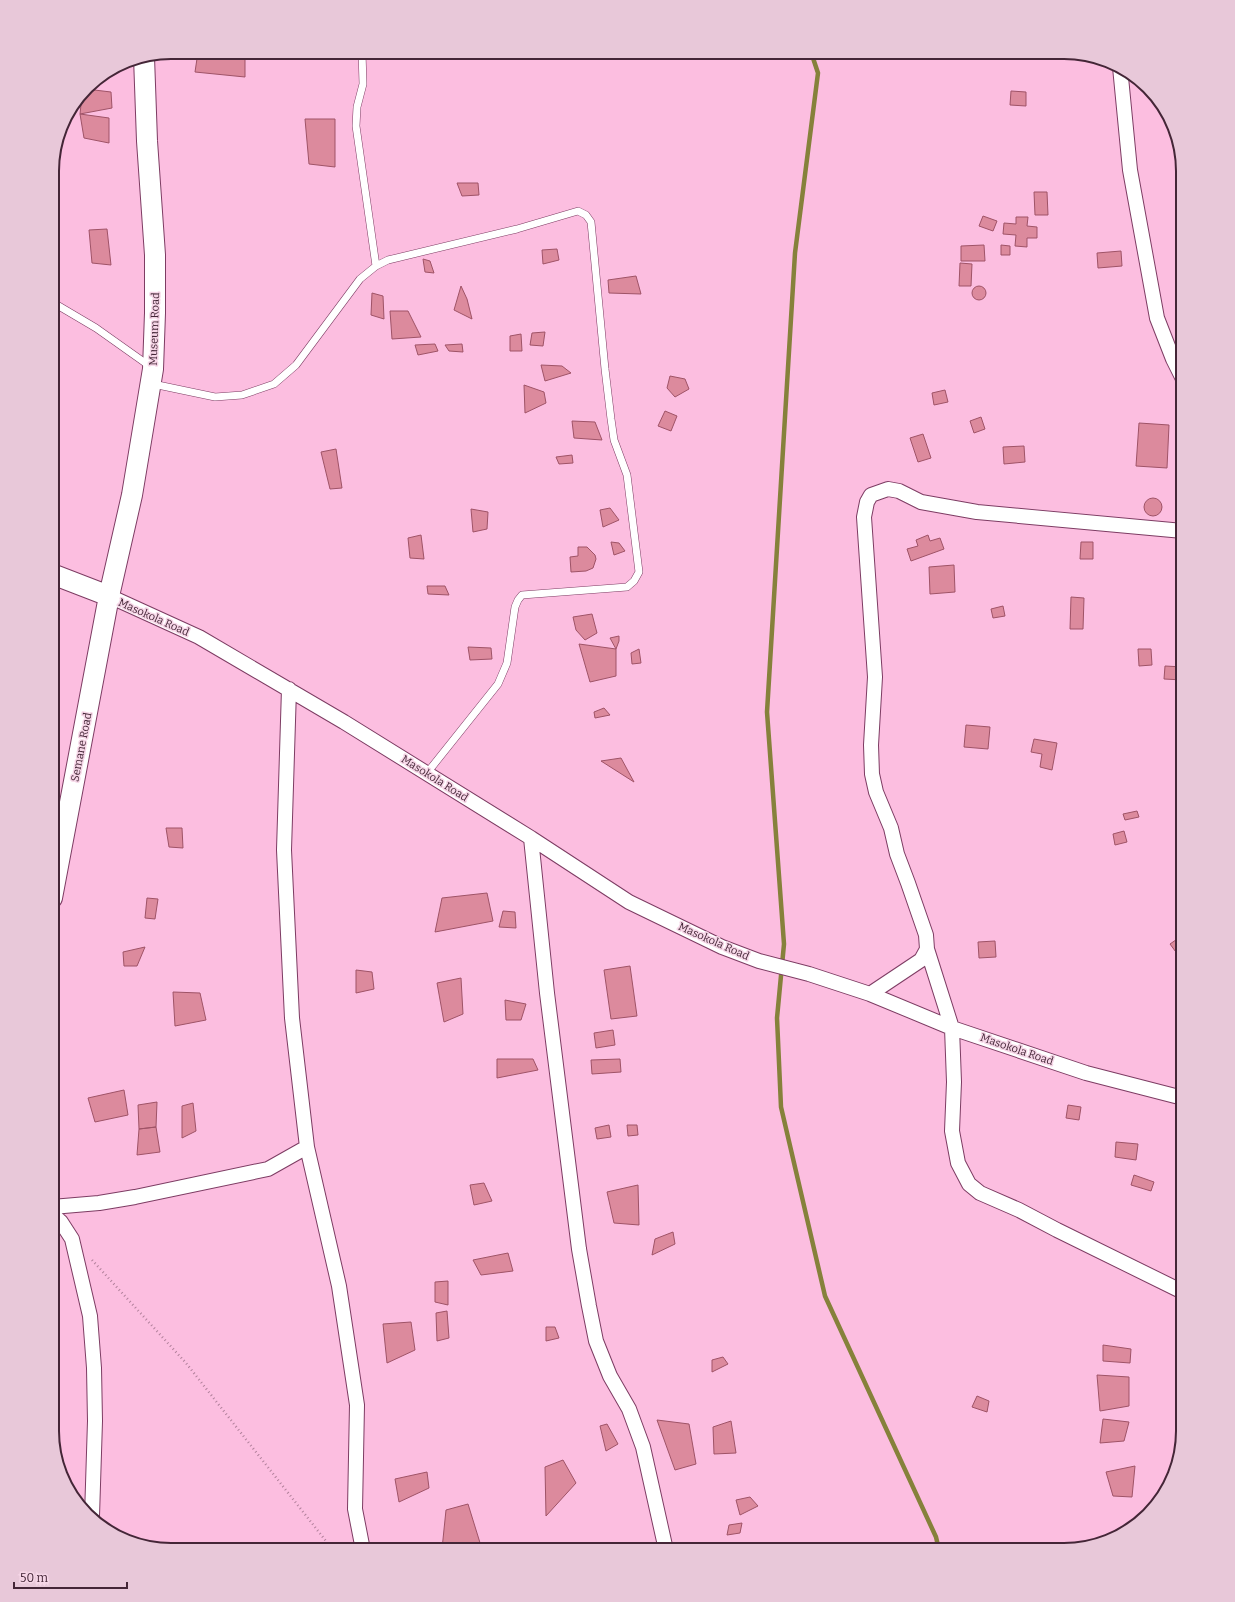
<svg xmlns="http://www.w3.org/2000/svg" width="1235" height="1602" viewBox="0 0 1235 1602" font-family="Bitter,serif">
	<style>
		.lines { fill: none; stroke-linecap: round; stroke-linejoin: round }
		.stream { stroke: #86813b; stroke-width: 4.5 }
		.building { fill: #dc8a9d; stroke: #9f5367 }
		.lane-casing { stroke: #7d3c63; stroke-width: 8 }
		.street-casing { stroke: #7d3c63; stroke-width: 16 }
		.secondary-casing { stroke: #7d3c63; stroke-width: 22 }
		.path { stroke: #b1809b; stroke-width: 2.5; stroke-dasharray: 1 3; stroke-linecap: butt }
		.lane { stroke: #fff; stroke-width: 7 }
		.street { stroke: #fff; stroke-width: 14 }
		.secondary { stroke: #fff; stroke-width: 20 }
		.labels { text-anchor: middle; stroke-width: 3; stroke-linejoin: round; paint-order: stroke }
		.street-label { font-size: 11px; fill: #442637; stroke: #f6d6e7 }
		.rim { fill: none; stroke: #442637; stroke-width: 2 }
	</style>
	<rect width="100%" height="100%" fill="#fcbee0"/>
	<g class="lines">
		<path class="stream" d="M811 52 818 73 795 253 767 712 784 944 777 1018 781 1107 825 1296 936 1537 939 1550"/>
	</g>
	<path class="building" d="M198 52H245V77L195 72Z
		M86 89 111 92 112 108 80 114 82 95Z
		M1011 91 1026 92V106L1010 105Z
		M80 114 109 118V143L84 138Z
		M305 119H335V167L309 164Z
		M457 183H478L479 195 462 196Z
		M1034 192H1047L1048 215H1035Z
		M983 216 997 221 993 231 979 226Z
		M1016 217H1028L1027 226 1037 227V238H1027V247L1015 246 1016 235 1003 234 1004 223 1016 224Z
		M107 229 111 265 92 263 89 230Z
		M984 245 985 261H961V246Z
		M1001 245 1010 246V255H1001Z
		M557 249 559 260 543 264 542 250Z
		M1121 251 1122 266 1098 268 1097 253Z
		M423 259 430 261 434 273 425 272Z
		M960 263 972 264 971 286H959Z
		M636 276 641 294 609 293 608 280Z
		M972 293a7 7 0 1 1 14 0a7 7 0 1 1-14 0Z
		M461 286 467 299 472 319 454 310Z
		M372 293 383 296 384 319 371 315Z
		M390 311H408L421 337 392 339Z
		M545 332 543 346 530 345 532 333Z
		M521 334 522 351H510V336Z
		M435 344 438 351 418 355 415 345Z
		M462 344 463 352 449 351 445 345Z
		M541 365 562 366 571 373 545 381Z
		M670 376 685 379 689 389 675 397 667 388Z
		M524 385 544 392 546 403 525 413Z
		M945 390 948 402 934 405 932 393Z
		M665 411 677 416 671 431 658 426Z
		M981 417 985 429 974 433 970 421Z
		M572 421 595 422 602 440 574 438Z
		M1139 423 1169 425 1167 468 1136 466Z
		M923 434 931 458 918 462 910 438Z
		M1024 446 1025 462 1004 464 1003 447Z
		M336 449 342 488 330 489 321 452Z
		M572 455 573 463 559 464 556 457Z
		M1144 507a9 9 0 1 1 18 0a9 9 0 1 1-18 0Z
		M610 508 619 520 603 527 600 510Z
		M471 509 488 512 487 529 473 532Z
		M421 535 424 559 410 558 408 538Z
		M928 535 930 541 940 538 944 549 911 561 907 549 918 546 916 540Z
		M611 542 619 543 625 551 614 555Z
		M1081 542H1093V559H1080Z
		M578 547H587L595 555 596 559 593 568 586 571 571 572 570 557 578 556Z
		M954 565 955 592 930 594 929 567Z
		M427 586H445L449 595 428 594Z
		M1071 597 1084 598 1083 629H1070Z
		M1003 606 1005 616 993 618 991 609Z
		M592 614 597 633 585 640 576 630 573 617Z
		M619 636V641L616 649 610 638Z
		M579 644 616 649V676L590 682Z
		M468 647 491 648 492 659 470 660Z
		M639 649 641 663 632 664 631 653Z
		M1138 649H1151L1152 665 1139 666Z
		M1165 666 1183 667V680L1164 679Z
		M604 708 610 715 595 718 594 712Z
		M966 725 990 727 988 749 964 747Z
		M1034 739 1057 743 1052 770 1040 767 1042 754 1031 752Z
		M621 758 634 782 601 761Z
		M1137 811 1139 817 1125 820 1123 814Z
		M166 828H182L183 848 169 847Z
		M1124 831 1127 842 1115 845 1113 834Z
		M487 893 493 921 435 932 442 898Z
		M147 898 158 899 155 919 145 918Z
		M503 911 515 912 516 928 499 927Z
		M1183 935V957L1181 959 1170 944Z
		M995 941 996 957 979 958 978 942Z
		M145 947 137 966H124L123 952Z
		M630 966 637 1016 611 1019 604 970Z
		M356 970 372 972 374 989 356 993Z
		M461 978 463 1014 444 1022 437 983Z
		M173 992 200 993 206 1020 175 1026Z
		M505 1000 526 1004 521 1020H506Z
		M613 1030 615 1045 596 1048 594 1033Z
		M497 1059H533L538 1070 497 1078Z
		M620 1059 621 1072 592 1074 591 1060Z
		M124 1090 128 1115 95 1122 88 1098Z
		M157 1102 156 1127 139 1129 138 1105Z
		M193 1103 196 1131 182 1138V1106Z
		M1068 1105 1081 1107 1079 1120 1066 1118Z
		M609 1125 611 1137 597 1139 595 1128Z
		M627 1125H637L638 1135 628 1136Z
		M156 1127 160 1152 137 1155 139 1129Z
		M1116 1142 1138 1144 1136 1160 1115 1157Z
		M1134 1175 1154 1182 1151 1191 1131 1185Z
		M484 1183 492 1201 474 1205 470 1185Z
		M638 1185 639 1225 614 1223 607 1192Z
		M673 1232 675 1244 652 1255 655 1239Z
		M508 1253 513 1271 481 1275 473 1260Z
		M448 1281V1305L435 1302V1282Z
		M447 1311 449 1338 437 1341 436 1313Z
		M411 1322 415 1350 387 1363 383 1324Z
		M546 1327H555L559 1338 546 1341Z
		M1103 1345 1131 1349 1130 1363 1103 1361Z
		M723 1357 728 1364 712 1372V1360Z
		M1097 1375 1129 1377V1406L1100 1411Z
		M977 1396 989 1401 987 1412 972 1407Z
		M1103 1419 1129 1422 1124 1441 1100 1443Z
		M657 1420 689 1424 696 1464 675 1470Z
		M731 1421 736 1453 714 1454 713 1427Z
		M607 1424 618 1444 606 1451 600 1426Z
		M563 1460 576 1483 546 1516 545 1467Z
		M1135 1466 1132 1497 1113 1496 1106 1472Z
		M427 1472 429 1488 399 1502 395 1479Z
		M750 1497 758 1506 740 1515 736 1500Z
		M468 1504 481 1546 442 1549 446 1510Z
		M742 1523 740 1533 727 1535 729 1525Z"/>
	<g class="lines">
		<g class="lane-casing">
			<path id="lane" d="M362 52 363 84 357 107 356 126 376 266
				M52 302 96 328 151 367
				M153 384 215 397 242 395 274 384 296 365 360 279 376 266 388 260 517 229 578 211 586 215 591 222 605 369 611 419 614 440 627 475 639 572 634 581 627 587 522 595 518 600 515 607 507 663 498 684 427 773"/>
		</g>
		<g class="street-casing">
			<path id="street" d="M1120 67 1130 170 1157 318 1173 359 1183 379
				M109 596 199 637 344 722 531 838 629 902 722 947 759 961 809 974 870 994 952 1028 1086 1073 1183 1098
				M289 689 284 850 292 1018 307 1147 339 1286 357 1405 355 1509 363 1550
				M531 838 547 993 579 1249 589 1306 596 1341 610 1376 629 1409 643 1447 666 1550
				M927 949 952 1028 954 1082 952 1131 958 1163 969 1184 980 1193 1019 1210 1057 1230 1183 1292
				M870 994 921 960 927 949 926 935 908 883 897 854 891 828 876 792 872 774 871 745 875 677 864 517 867 502 871 495 888 489 899 491 921 502 977 512 1183 531
				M52 1207 99 1203 135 1197 268 1169 307 1147
				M52 1214 61 1222 72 1239 90 1316 94 1368 95 1421 92 1516"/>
		</g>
		<g class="secondary-casing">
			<path id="secondary" d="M52 574 109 596
				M52 898 109 596 132 495 153 369 155 313V255L147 141 144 57"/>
		</g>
		<path class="path" d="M92 1260 186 1363 333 1550"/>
		<use href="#lane" class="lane"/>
		<use href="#street" class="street"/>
		<use href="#secondary" class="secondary"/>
	</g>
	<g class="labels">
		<g class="street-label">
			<text transform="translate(154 329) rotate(-88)" y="4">Museum Road</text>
			<text transform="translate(154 617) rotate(24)" y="4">Masokola Road</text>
			<text transform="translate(81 747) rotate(-79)" y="4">Semane Road</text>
			<text transform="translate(435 778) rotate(32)" y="4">Masokola Road</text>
			<text transform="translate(714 941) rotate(24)" y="4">Masokola Road</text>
			<text transform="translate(1017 1049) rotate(19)" y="4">Masokola Road</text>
		</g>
	</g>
	<path d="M0 0H1235V1602H0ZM171 59H1064A112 112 0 0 1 1176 171V1431A112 112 0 0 1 1064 1543H171A112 112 0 0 1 59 1431V171A112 112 0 0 1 171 59Z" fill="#e8c8d9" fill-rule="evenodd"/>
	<path class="rim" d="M171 59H1064A112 112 0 0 1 1176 171V1431A112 112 0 0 1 1064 1543H171A112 112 0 0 1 59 1431V171A112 112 0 0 1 171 59Z"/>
	<path d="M14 1582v6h113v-6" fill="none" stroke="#442637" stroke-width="2"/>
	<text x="20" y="1582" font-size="12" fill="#442637" stroke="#f6d6e7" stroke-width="3" paint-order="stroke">50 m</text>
</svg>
